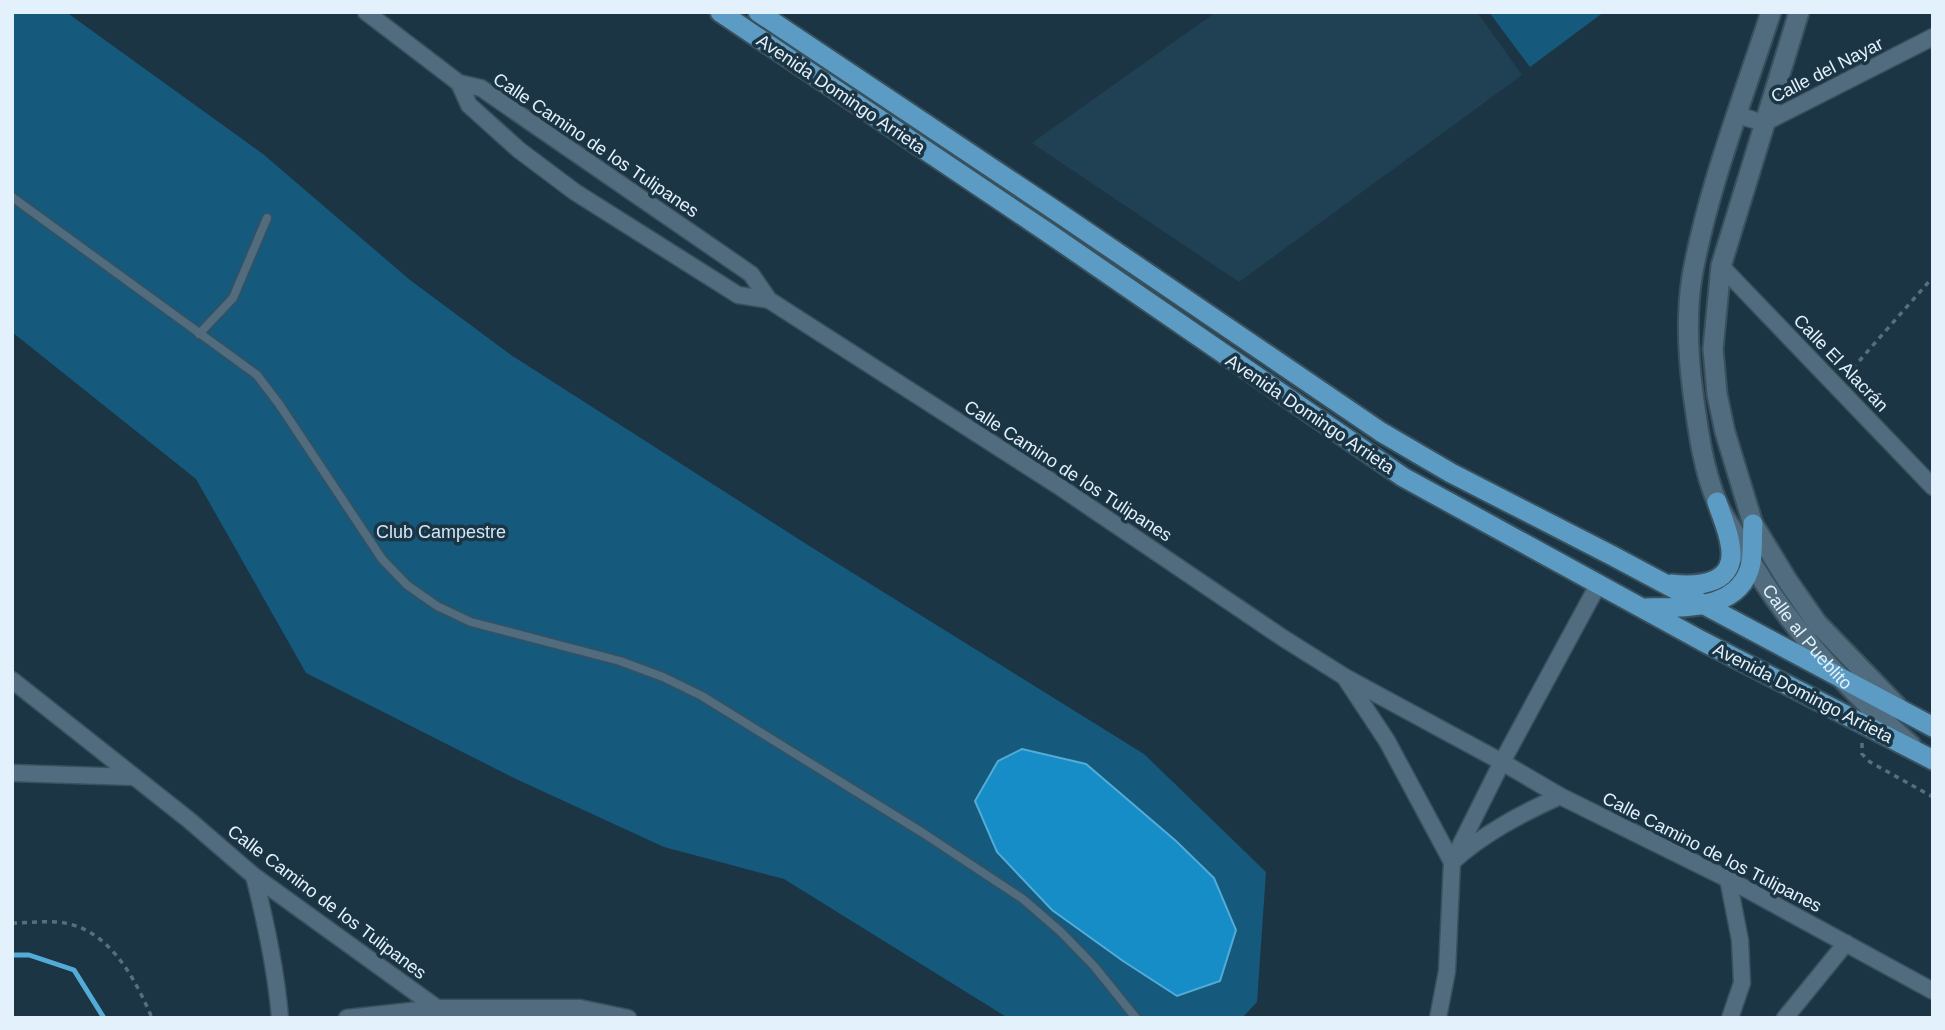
<svg xmlns="http://www.w3.org/2000/svg" width="1945" height="1030" viewBox="0 0 1945 1030" font-family="Helvetica,sans-serif">
	<style>
		.built { fill: #1f4153 }
		.green { fill: #15597c }
		.water { fill: #168dc7; stroke: #53abd7; stroke-width: 2 }
		.lines { fill: none; stroke-linecap: round; stroke-linejoin: round }
		.stream { stroke: #53abd7; stroke-width: 5 }
		.service-casing { stroke: #39505d; stroke-width: 11 }
		.minor-casing { stroke: #39505d; stroke-width: 19 }
		.secondary-casing { stroke: #39505d; stroke-width: 23 }
		.primary-casing { stroke: #39505d; stroke-width: 23 }
		.path { stroke: #586e7c; stroke-width: 3.5; stroke-dasharray: 5 5; stroke-linecap: butt }
		.service { stroke: #516c7e; stroke-width: 8 }
		.minor { stroke: #516c7e; stroke-width: 16 }
		.secondary { stroke: #516c7e; stroke-width: 19 }
		.primary { stroke: #5c9cc4; stroke-width: 19 }
		.labels { text-anchor: middle; stroke-width: 7; stroke-linejoin: round; paint-order: stroke }
		.street-label { font-size: 18px; fill: #e2f1fb; stroke: #1c3545 }
		.park-label { font-size: 18px; fill: #d0e7f6; stroke: #1c3545 }
	</style>
	<rect width="100%" height="100%" fill="#1c3545"/>
	<path class="built" d="M1216 12H1477L1522 75 1239 282 1032 143Z"/>
	<path class="green" d="M12 12H66L263 154 410 280 511 355 811 547 1144 754 1266 872 1257 1002 1242 1018H1008L784 879 664 847 516 779 306 673 196 479 12 332Z
		M1489 12H1604L1530 67Z"/>
	<path class="water" d="M1022 749 1086 764 1176 841 1214 878 1236 930 1220 981 1177 996 1123 961 1052 910 997 852 975 801 998 761Z"/>
	<g class="lines">
		<path class="stream" d="M12 955H29L74 970 104 1018"/>
		<g class="service-casing">
			<path id="service" d="M12 197 257 375 279 404 382 559 407 585 437 606 471 622 620 661 663 677 702 696 923 833 1023 899 1061 932 1094 966 1136 1018
				M199 334 233 298 267 218"/>
		</g>
		<g class="minor-casing">
			<path id="minor" d="M366 12 459 83 481 88 751 274 769 300 1057 485 1283 638 1345 677 1502 762 1560 796 1728 879 1933 991
				M459 83 469 105 519 150 575 192 738 295 769 300
				M1737 115 1764 123 1933 37
				M1721 266 1933 487
				M1346 679 1387 741 1452 862C1484 833 1521 814 1560 796
				M12 680 189 820 254 876 437 1008H580L628 1018
				M12 773 133 777
				M254 876C266 923 276 969 280 1018
				M1728 879 1740 940 1742 983 1730 1018
				M347 1018 437 1008
				M1438 1018 1447 971 1452 862 1502 762 1599 583
				M1785 1018 1846 943"/>
		</g>
		<g class="secondary-casing">
			<g id="secondary">
				<path id="s1" d="M1771 12C1743 99 1708 187 1692 277 1686 315 1688 355 1693 393 1698 429 1703 469 1717 502 1722 515 1731 527 1738 539 1783 622 1841 683 1911 745"/>
				<path d="M1799 12 1721 266 1713 349 1717 394 1725 432 1753 524 1787 580 1817 623 1897 706"/>
			</g>
		</g>
		<g class="primary-casing">
			<path id="primary" d="M720 12 1047 232 1403 477 1702 641 1933 760
				M758 12 1059 213 1381 432 1451 473 1611 555 1933 727
				M1671 584C1700 587 1738 584 1730 544 1728 530 1721 515 1717 502
				M1643 608C1682 607 1741 612 1751 563 1753 551 1752 537 1753 524"/>
		</g>
		<path class="path" d="M1846 376 1933 277
			M1862 743V754L1870 762 1933 797
			M12 923C27 923 42 921 56 922 107 925 134 976 152 1018"/>
		<use href="#service" class="service"/>
		<use href="#minor" class="minor"/>
		<use href="#secondary" class="secondary"/>
		<use href="#primary" class="primary"/>
	</g>
	<g class="labels">
		<g class="street-label">
			<text transform="translate(1827 70) rotate(-27)" y="6">Calle del Nayar</text>
			<text transform="translate(841 94) rotate(34)" y="6">Avenida Domingo Arrieta</text>
			<text transform="translate(596 145) rotate(34)" y="6">Calle Camino de los Tulipanes</text>
			<text transform="translate(1841 363) rotate(46)" y="6">Calle El Alacrán</text>
			<text transform="translate(1310 414) rotate(34)" y="6">Avenida Domingo Arrieta</text>
			<text transform="translate(1068 471) rotate(33)" y="6">Calle Camino de los Tulipanes</text>
			<text dy="6" stroke="none"><textPath href="#s1" startOffset="668">Calle al Pueblito</textPath></text>
			<text transform="translate(1803 693) rotate(27)" y="6">Avenida Domingo Arrieta</text>
			<text transform="translate(1712 852) rotate(27)" y="6">Calle Camino de los Tulipanes</text>
			<text transform="translate(327 902) rotate(37)" y="6">Calle Camino de los Tulipanes</text>
		</g>
		<g class="park-label">
			<text x="441" y="538">Club Campestre</text>
		</g>
	</g>
	<rect width="1945" height="1030" fill="none" stroke="#e2f1fb" stroke-width="28"/>
</svg>
